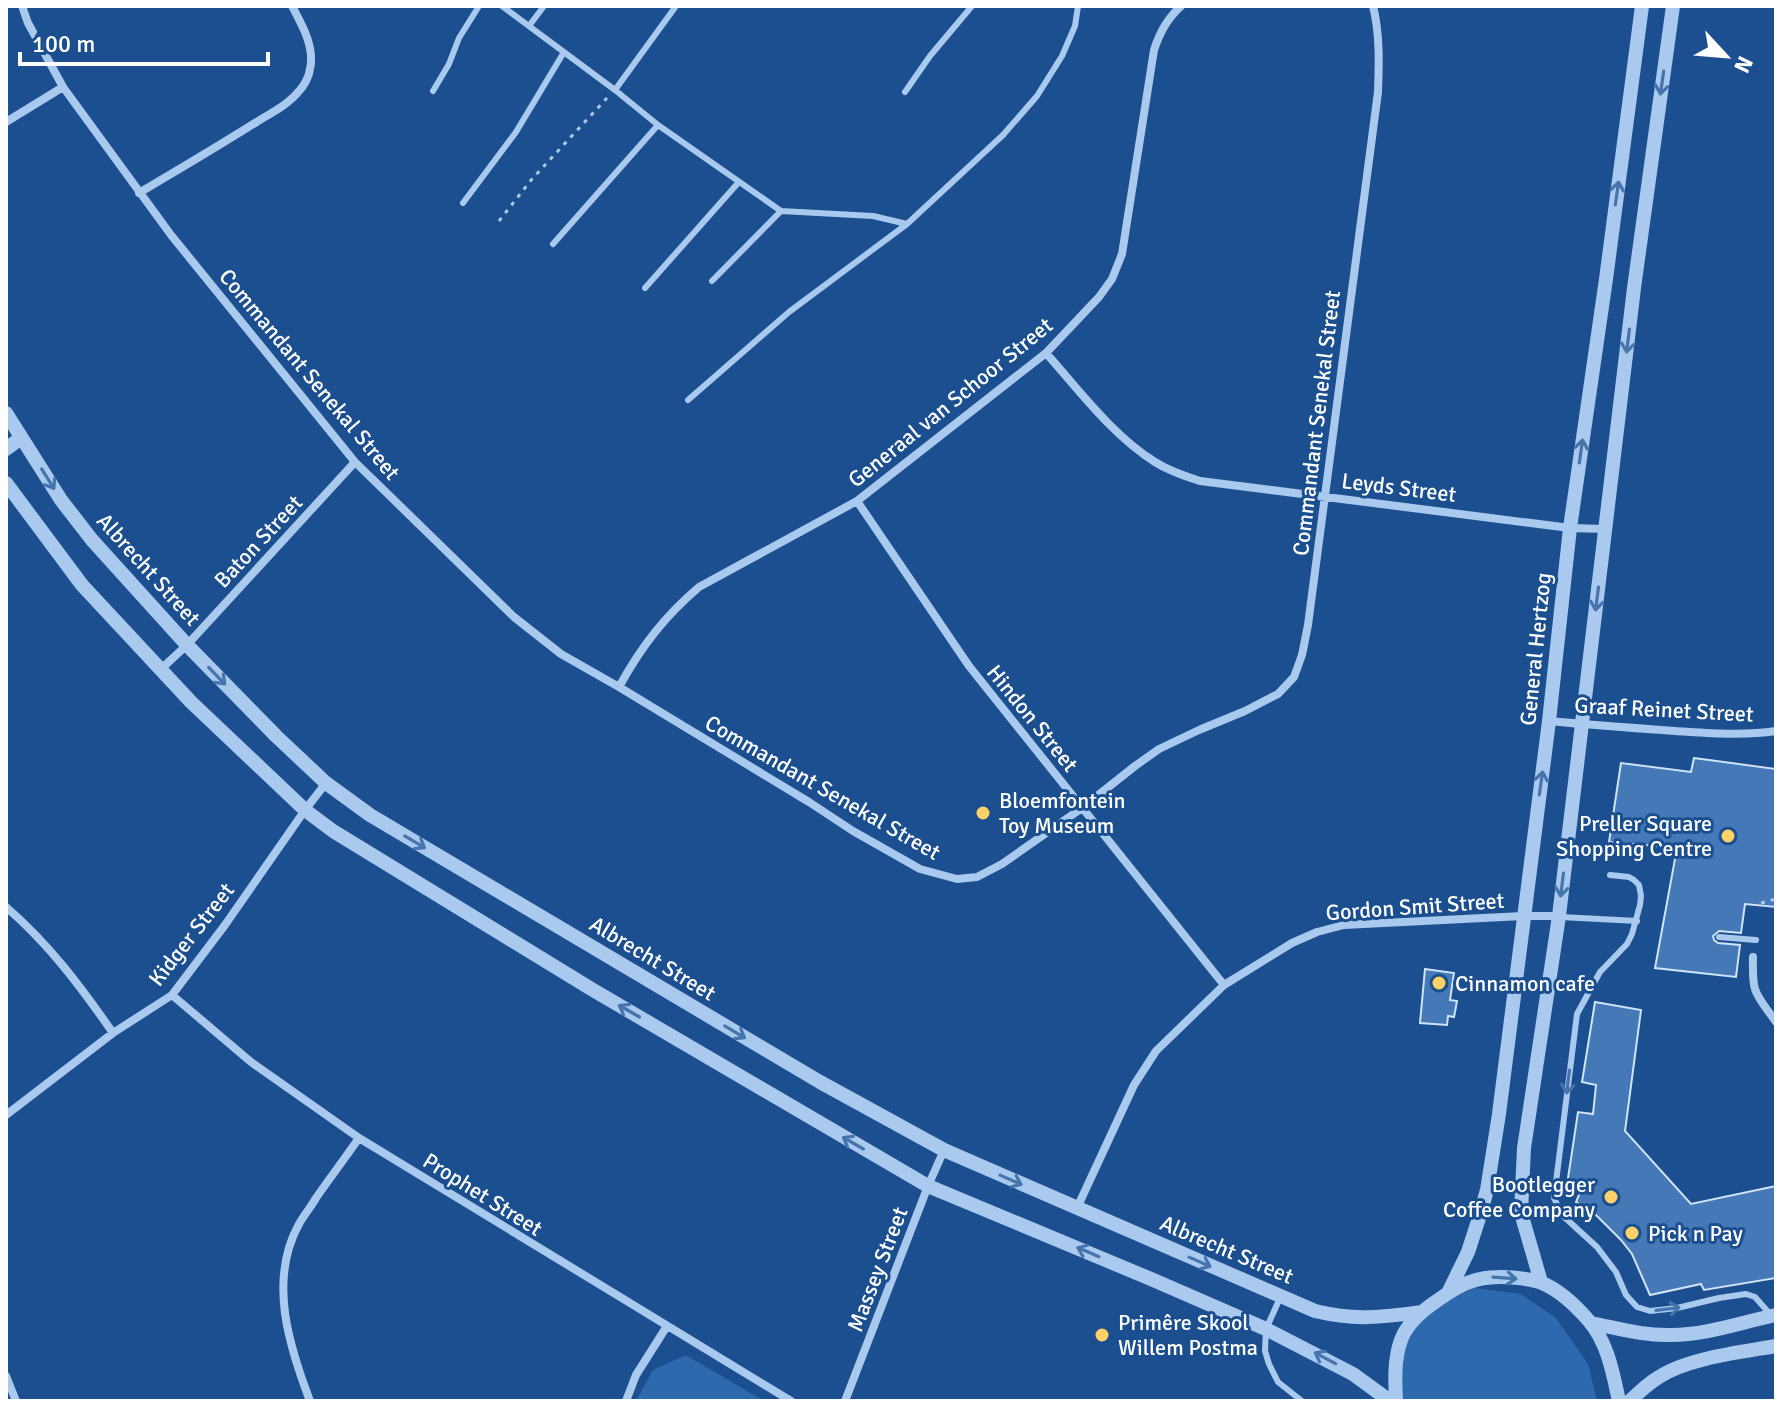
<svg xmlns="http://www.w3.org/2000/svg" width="1782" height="1407" viewBox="0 0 1782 1407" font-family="Signika,sans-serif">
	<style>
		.green { fill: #2e69ad }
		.building { fill: #4478b7; stroke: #cfe3fa; stroke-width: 2 }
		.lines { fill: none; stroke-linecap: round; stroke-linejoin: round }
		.path { stroke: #a9c9ee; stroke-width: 3; stroke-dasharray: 4 6; stroke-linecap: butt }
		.service { stroke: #a9c9ee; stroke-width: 6 }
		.minor { stroke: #a9c9ee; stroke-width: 8 }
		.tertiary { stroke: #a9c9ee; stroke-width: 14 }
		.oneway { stroke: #4674ac }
		.poi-dot { fill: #ffd166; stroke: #1b4f8f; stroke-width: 3 }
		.labels { text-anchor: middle; stroke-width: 6; stroke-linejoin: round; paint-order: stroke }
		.street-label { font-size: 22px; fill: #fff; stroke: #1b4f8f }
		.poi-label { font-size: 22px; fill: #fff; stroke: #1b4f8f; text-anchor: start }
	</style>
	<rect width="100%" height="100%" fill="#1b4f8f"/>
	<path class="green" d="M1475 1288 1521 1294 1556 1318 1588 1364 1597 1401H1399L1404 1340 1435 1304Z
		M686 1355 764 1401H636L653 1370Z"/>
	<path class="building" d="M1694 758 1776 769V907L1745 904 1741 933 1719 931 1713 936 1714 940 1718 943 1740 945 1736 977 1655 968 1677 848 1609 842 1621 763 1691 772Z
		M1425 969 1454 973 1450 1000 1457 1001 1454 1017 1448 1016 1447 1025 1420 1023Z
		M1595 1002 1641 1010 1625 1131 1691 1204 1776 1186V1278L1704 1290 1701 1284 1650 1295 1632 1254 1621 1240 1593 1212 1576 1202 1582 1188 1567 1185 1578 1112 1593 1114 1596 1085 1582 1082Z"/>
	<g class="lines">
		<path class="path" d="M499 221 532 179 607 98
			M1761 903 1776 899"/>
		<path class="service" d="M502 6 615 90 658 125 781 211 873 216 907 224
			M529 26 544 6
			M615 90 676 6
			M433 91 449 64 459 38 479 6
			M905 92 930 56 972 6
			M463 203 516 132 564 52
			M553 244 658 125
			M712 281 781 211
			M645 288 738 183
			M688 400 789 312 907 224 1003 135 1037 96 1062 56 1075 26 1078 6
			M1610 875 1629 877 1634 880 1639 885 1641 896 1640 905 1632 934 1627 944 1600 972 1577 1014 1554 1198 1562 1215 1597 1247 1616 1272 1626 1295 1637 1307 1650 1311 1677 1308 1719 1298 1746 1294 1755 1297 1770 1314
			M1561 917 1637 921
			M1719 937 1756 940
			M1280 1298 1266 1329 1265 1351 1269 1364 1278 1382 1302 1401"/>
		<path class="minor" d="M22 6 28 23 63 87 171 235 355 462 514 617 561 654 619 687 809 802 853 831 920 869 957 879 977 877 1002 864 1082 808 1135 766 1159 749 1199 730 1245 711 1278 694 1294 677 1302 655 1308 625 1378 92C1379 63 1380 34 1373 6
			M6 122 63 87
			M139 193C178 170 217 147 255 123 269 114 288 105 299 91 304 86 309 77 310 69 315 47 302 25 292 6
			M1046 353C1078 389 1113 436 1155 462 1169 471 1184 476 1200 481L1570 528 1605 529
			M857 501 969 666 1224 985
			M161 669 187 645 355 462
			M619 687C641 647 664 617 699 587L857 501 1046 353 1099 297 1112 279 1122 254 1154 50C1160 32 1167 19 1181 6
			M1549 721C1591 725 1633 728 1675 731 1709 733 1742 736 1776 731
			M6 907C49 944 81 987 113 1033
			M1753 957C1752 995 1755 992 1776 1022
			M172 995 251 1062 359 1138 791 1401
			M6 1115 113 1033 172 995 225 925 305 810 326 783
			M1077 1208 1134 1085 1156 1051 1224 985 1292 943 1317 932 1344 925 1523 916H1559
			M6 1376 16 1401
			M310 1401C289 1346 268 1280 299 1224 304 1215 311 1207 316 1198 330 1178 345 1158 359 1138
			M626 1401 636 1375 667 1326
			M845 1401 928 1186 944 1150"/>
		<path class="tertiary" d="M6 413 61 500 92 540 187 645 276 736 326 783 370 815 820 1082 944 1150 1315 1311C1357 1321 1380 1317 1422 1312
			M6 449 21 438
			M6 483 82 585 191 702 305 810 333 831 593 990 928 1186 1151 1279 1266 1329 1353 1374 1390 1401
			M1541 1282 1521 1213 1524 1148 1559 916 1634 288 1673 6
			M1449 1291 1468 1252 1479 1218 1487 1190 1499 1114 1549 721 1570 528 1606 279 1642 6
			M1591 1323C1617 1328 1644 1336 1671 1335 1706 1335 1742 1322 1776 1315
			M1396 1401C1395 1381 1394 1359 1401 1340 1407 1323 1423 1310 1438 1300 1465 1280 1485 1274 1518 1278 1525 1279 1535 1280 1542 1283 1559 1290 1577 1307 1589 1321 1608 1343 1613 1374 1619 1401
			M1630 1401C1639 1392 1649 1383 1659 1377 1688 1358 1742 1352 1776 1346"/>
	</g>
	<defs><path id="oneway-shaft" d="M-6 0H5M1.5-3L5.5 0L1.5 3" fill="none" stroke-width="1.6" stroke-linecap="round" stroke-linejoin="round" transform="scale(2)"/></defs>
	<g class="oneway">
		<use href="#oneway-shaft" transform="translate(1662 83) rotate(98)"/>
		<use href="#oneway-shaft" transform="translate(1617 193) rotate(-82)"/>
		<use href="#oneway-shaft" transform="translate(1628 341) rotate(97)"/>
		<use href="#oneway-shaft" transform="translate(1581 451) rotate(-82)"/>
		<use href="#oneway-shaft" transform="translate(48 479) rotate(58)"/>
		<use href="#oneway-shaft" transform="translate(1597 599) rotate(97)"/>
		<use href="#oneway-shaft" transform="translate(217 676) rotate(46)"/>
		<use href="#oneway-shaft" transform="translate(1541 783) rotate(-82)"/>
		<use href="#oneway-shaft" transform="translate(415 842) rotate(31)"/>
		<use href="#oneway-shaft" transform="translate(1562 885) rotate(97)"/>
		<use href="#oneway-shaft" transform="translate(629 1011) rotate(-150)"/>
		<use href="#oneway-shaft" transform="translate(735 1032) rotate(31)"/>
		<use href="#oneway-shaft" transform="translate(1568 1082) rotate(97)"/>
		<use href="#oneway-shaft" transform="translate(853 1143) rotate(-150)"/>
		<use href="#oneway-shaft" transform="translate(1011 1180) rotate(24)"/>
		<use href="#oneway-shaft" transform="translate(1088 1252) rotate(-157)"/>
		<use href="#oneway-shaft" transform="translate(1200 1262) rotate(24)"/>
		<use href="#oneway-shaft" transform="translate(1505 1278) rotate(4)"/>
		<use href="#oneway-shaft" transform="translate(1668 1309) rotate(-7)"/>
		<use href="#oneway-shaft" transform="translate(1325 1358) rotate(-152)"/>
	</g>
	<g class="poi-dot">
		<circle cx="983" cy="813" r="8"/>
		<circle cx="1728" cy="836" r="8"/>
		<circle cx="1439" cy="983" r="8"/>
		<circle cx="1611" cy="1197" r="8"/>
		<circle cx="1632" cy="1233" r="8"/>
		<circle cx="1102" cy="1335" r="8"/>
	</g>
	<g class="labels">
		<g class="street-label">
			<text transform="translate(310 374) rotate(50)" y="8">Commandant Senekal Street</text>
			<text transform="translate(950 402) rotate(-39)" y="8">Generaal van Schoor Street</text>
			<text transform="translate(1316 423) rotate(-83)" y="8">Commandant Senekal Street</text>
			<text transform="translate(1399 487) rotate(7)" y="8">Leyds Street</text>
			<text transform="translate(258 541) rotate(-47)" y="8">Baton Street</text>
			<text transform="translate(149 569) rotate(48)" y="8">Albrecht Street</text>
			<text transform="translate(1535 649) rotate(-84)" y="8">General Hertzog</text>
			<text transform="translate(1664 709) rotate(3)" y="8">Graaf Reinet Street</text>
			<text transform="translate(1033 718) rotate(51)" y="8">Hindon Street</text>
			<text transform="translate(823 787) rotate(30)" y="8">Commandant Senekal Street</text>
			<text transform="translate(1415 906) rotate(-4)" y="8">Gordon Smit Street</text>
			<text transform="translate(191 934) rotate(-52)" y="8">Kidger Street</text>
			<text transform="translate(653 958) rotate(31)" y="8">Albrecht Street</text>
			<text transform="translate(483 1194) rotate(32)" y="8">Prophet Street</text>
			<text transform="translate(1227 1249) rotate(23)" y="8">Albrecht Street</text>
			<text transform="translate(877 1269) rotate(-69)" y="8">Massey Street</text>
		</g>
		<g class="poi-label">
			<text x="999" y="808">Bloemfontein<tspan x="999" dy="25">Toy Museum</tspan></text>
			<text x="1712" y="831" text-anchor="end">Preller Square<tspan x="1712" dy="25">Shopping Centre</tspan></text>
			<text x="1455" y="991">Cinnamon cafe</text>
			<text x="1595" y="1192" text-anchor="end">Bootlegger<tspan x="1595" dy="25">Coffee Company</tspan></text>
			<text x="1648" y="1241">Pick n Pay</text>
			<text x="1118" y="1330">Primêre Skool<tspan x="1118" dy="25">Willem Postma</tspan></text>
		</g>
	</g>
	<rect width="1782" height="1407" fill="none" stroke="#ffffff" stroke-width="16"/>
	<g transform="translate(1726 56) rotate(116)" stroke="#1b4f8f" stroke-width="6" paint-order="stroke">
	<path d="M0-6L14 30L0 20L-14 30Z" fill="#ffffff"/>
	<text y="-12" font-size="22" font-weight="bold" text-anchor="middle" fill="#ffffff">N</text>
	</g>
	<path d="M20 52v12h248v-12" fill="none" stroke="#ffffff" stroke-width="4"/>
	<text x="32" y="52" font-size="24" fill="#ffffff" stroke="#1b4f8f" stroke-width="6" paint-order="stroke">100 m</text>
</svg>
